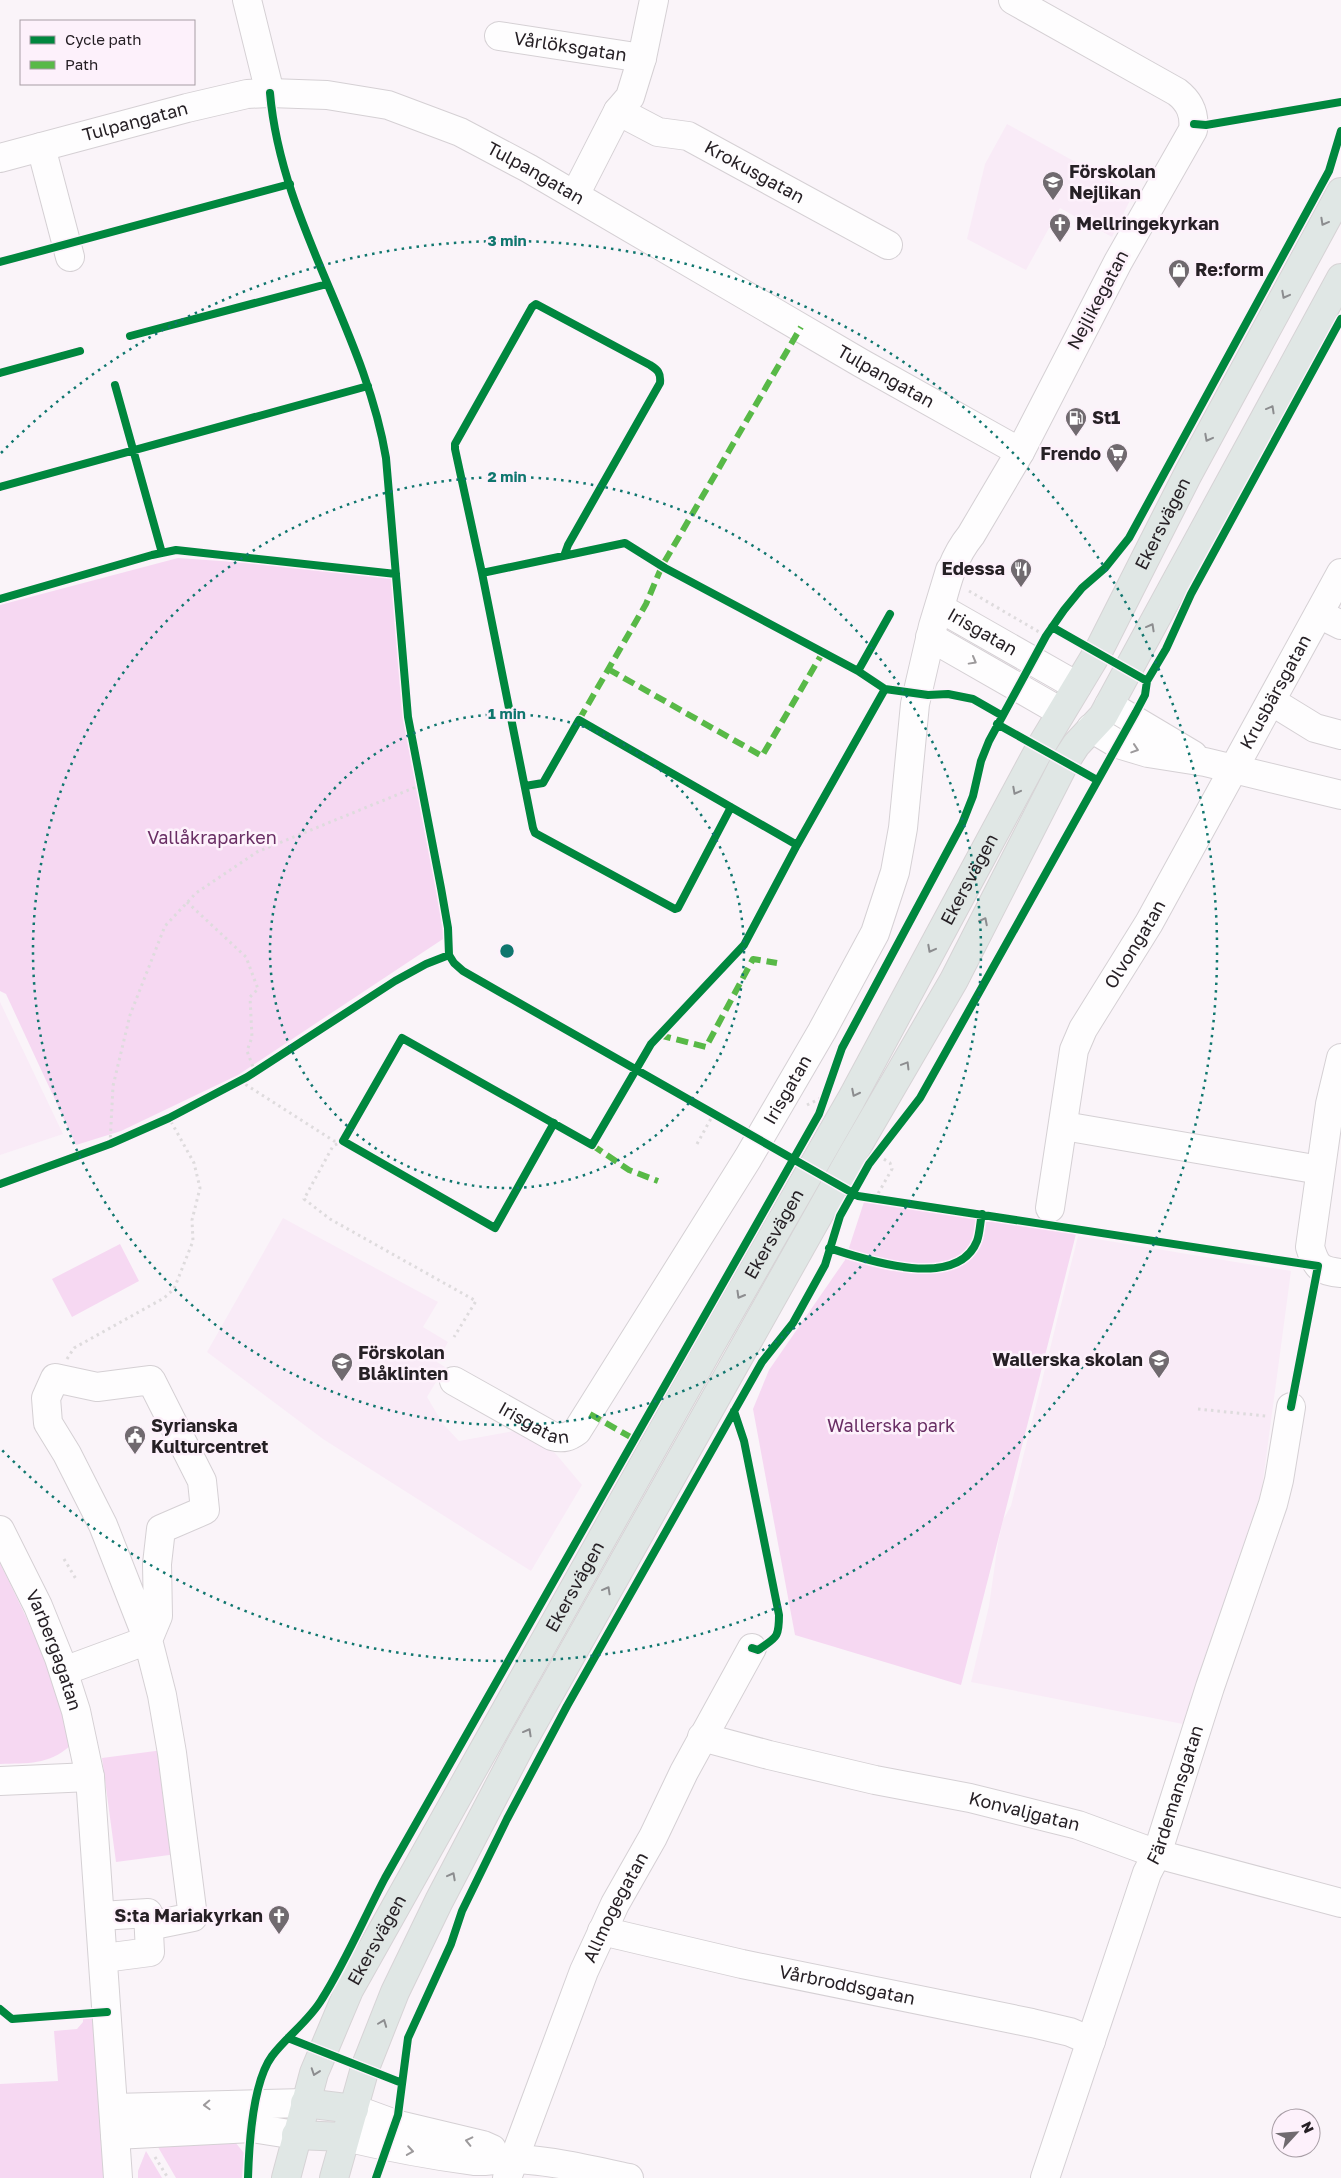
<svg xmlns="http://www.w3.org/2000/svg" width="1341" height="2178" viewBox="0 0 1341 2178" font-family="'Golos Text',sans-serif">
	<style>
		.built { fill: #f9ebf7 }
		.green { fill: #f6d8f2 }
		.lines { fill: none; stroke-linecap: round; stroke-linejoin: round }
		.minor-casing { stroke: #d5d0d4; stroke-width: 30 }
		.major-casing { stroke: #d6d3d5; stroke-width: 30 }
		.path { stroke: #dedbdd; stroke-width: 3; stroke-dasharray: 2.5 4; stroke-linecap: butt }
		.minor { stroke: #fefdfe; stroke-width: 28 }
		.major { stroke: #e0e7e5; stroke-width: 28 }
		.quiet { stroke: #58b947; stroke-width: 6; stroke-dasharray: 12 6; stroke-linecap: butt }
		.cycleway-casing { stroke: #fdf1fb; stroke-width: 11 }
		.cycleway { stroke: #00873e; stroke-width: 8 }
		.oneway { stroke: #8c8d8f }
		.oneway2 { stroke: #9d9a9c }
		.ring { fill: none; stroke: #0f766e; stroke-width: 2.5; stroke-dasharray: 2.5 5 }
		.labels { text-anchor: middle; stroke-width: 5; stroke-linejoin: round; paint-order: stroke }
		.street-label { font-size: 18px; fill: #262025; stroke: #fdf1fb }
		.poi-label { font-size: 18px; font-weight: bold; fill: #262025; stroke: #fdf1fb; text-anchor: start }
		.park-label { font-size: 18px; fill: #692e64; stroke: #fdf1fb }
		.centre { fill: #0f766e; stroke: #fdf1fb; stroke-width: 2.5 }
		.ring-label { font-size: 15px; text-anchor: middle; font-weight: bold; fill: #0f766e; stroke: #fdf1fb; stroke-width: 5; stroke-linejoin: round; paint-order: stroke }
	</style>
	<rect width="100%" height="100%" fill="#faf4f9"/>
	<path class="built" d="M1007 124 1133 194 1112 237 1060 208 1026 270 967 239 985 164Z
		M0 1002 63 1134 0 1155Z
		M283 1218 438 1302 423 1327 448 1342 437 1362 445 1367 427 1397 443 1424 459 1441 514 1431 555 1453 582 1485 531 1571 323 1439 207 1352Z
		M1078 1236 1291 1271 1262 1488 1188 1725 971 1682 989 1606 998 1543 1003 1520 1011 1506Z"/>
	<path class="green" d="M178 558 394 573 403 701 446 937 238 1075 121 1131 76 1145 6 994 0 991V605Z
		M864 1202 1076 1234 961 1685 795 1635 753 1409 769 1370 845 1260Z
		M120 1244 139 1281 72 1317 52 1279Z
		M0 1563C29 1622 58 1680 70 1746 48 1765 28 1763 0 1764Z
		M163 1750 177 1854 116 1862 102 1758Z
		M93 2013 104 2178H0V2084L58 2081 54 2031 77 2029 83 2022V2014Z
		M235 2142 244 2153 242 2178H176L158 2147Z
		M146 2151 162 2178H138V2171Z"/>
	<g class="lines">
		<g class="minor-casing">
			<g id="minor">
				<path d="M247 0 270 93"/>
				<path id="s1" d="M1013 0 1177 92C1190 102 1195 114 1193 130L1118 262 1020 452 971 535C953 557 947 581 940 608L1077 686"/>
				<path id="s2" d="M499 36 642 58"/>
				<path id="s3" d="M618 111 658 132 688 136 888 245"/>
				<path d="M41 147 70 257"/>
				<path id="s4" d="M0 158 187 108 247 94 270 93 327 95 388 105 460 132 528 168 861 363 1020 452"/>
				<path d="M575 195 618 111 630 97 642 58 654 0"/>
				<path d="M1319 614 1341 625"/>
				<path d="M930 637 1061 712"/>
				<path d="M1271 701 1315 728 1341 735"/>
				<path d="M1109 705 1193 755"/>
				<path d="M1091 728 1118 744 1148 753 1205 762 1341 795"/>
				<path d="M1341 1058 1330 1104 1310 1247C1316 1267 1320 1271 1341 1273"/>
				<path d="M1064 1126 1320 1170"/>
				<path id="s5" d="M1050 1208 1074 1050 1083 1029 1149 923 1341 573"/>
				<path id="s6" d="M454 1381 552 1436C563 1439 569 1437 577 1431L748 1158 822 1031 875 933 895 872 903 828 915 704 933 626 950 570"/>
				<path id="s7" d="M0 1530 38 1606 59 1658 76 1711 90 1777 118 2178"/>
				<path d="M64 1671 148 1640 158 1616 157 1564 161 1529 205 1510 202 1481 151 1380 97 1387 55 1378 46 1398 48 1423 67 1454 103 1525 148 1640 162 1695 172 1753 193 1917 149 1926"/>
				<path id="s8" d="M702 1737 769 1755 875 1780 970 1798 1078 1825 1157 1854 1341 1903"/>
				<path d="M0 1781 90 1777"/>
				<path d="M101 1916 148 1913 150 1952 104 1958"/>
				<path id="s9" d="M602 1931 742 1964 1032 2023 1070 2032 1091 2041"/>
				<path d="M114 2108 305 2103"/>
				<path d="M354 2109 395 2124 483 2145 492 2149"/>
				<path d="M115 2135 252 2128 296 2135"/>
				<path d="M345 2137C388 2147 430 2155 474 2161 487 2162 502 2158 516 2159 554 2161 592 2170 629 2178"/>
				<path id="s10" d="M507 2178 584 1971 615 1904 653 1837 684 1772 752 1648"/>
				<path id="s11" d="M1045 2178 1147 1873 1157 1854 1210 1687 1273 1504 1279 1480 1291 1407"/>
			</g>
		</g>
		<g class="major-casing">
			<g id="major">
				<path d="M305 2103 354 2109"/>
				<path d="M296 2135 345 2137"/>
				<path id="s12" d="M286 2178 314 2073 349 1990 710 1346 851 1100 1040 748 1099 650 1188 474 1341 192"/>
				<path d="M334 2178 365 2068 395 1992 439 1901 520 1746 854 1152 954 980 1065 762 1076 745 1103 716 1341 278"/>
			</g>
		</g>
		<path class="path" d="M969 591 1046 636
			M187 902 246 957 258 989 250 997 252 1037 247 1051 255 1072
			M240 1081 334 1141H342
			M807 1105 825 1096
			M343 1141 333 1146 304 1199 330 1219 476 1301 454 1337
			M110 1144 113 1086 130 1015 165 926 196 893 257 852 421 785
			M697 1144 714 1113
			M875 1199 892 1169 890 1163 879 1156
			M67 1359 74 1348 164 1298 174 1289 193 1241 192 1220 200 1188 194 1163 169 1118
			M1198 1409 1266 1416
			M64 1559 76 1579
			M155 2157 168 2178"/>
		<use href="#minor" class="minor"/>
		<use href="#major" class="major"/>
		<path class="quiet" d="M608 669 762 756 823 652
			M579 720 646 604 662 566 801 327
			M659 1035 706 1047 753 959 777 963
			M592 1145 629 1170 658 1181
			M590 1414 634 1439"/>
		<g class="cycleway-casing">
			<path id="cycleway" d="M270 93C281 222 365 331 386 458L408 717 441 888 448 928 449 955 454 963 463 971 858 1196 1318 1266 1291 1407
				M1194 124 1206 125 1341 102
				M0 262 290 184
				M130 336 327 284
				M0 373 80 351
				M115 385 162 553
				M0 487 368 386
				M564 556 568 545 660 383C661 373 658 370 650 365L536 304 532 307 455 444V449L482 573 533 828 535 833 675 909 678 908 731 807
				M482 573 625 543 665 568 858 671 885 689 928 695 948 694 973 699 1001 715
				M0 599 152 555 176 550 396 574
				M1052 627 1147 681
				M858 671 890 614
				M997 724 1097 780
				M525 786 543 783 579 720 797 845
				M554 1123 495 1228 343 1141 402 1038 592 1145 651 1044 744 945 797 845 885 689
				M0 1184 110 1144 169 1118 247 1077 395 981 426 964 449 955
				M829 1248C866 1260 957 1291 977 1241 980 1233 980 1222 982 1214
				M734 1411 744 1441 779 1615C779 1639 776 1637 758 1650L752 1648
				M0 2009 12 2019 107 2012
				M288 2038 402 2083
				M248 2178C249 2145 252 2083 272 2056 287 2036 309 2021 322 1999 346 1961 364 1918 385 1878L755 1227 819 1114 842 1048 962 824 973 796 981 761 989 741 1046 636 1064 610 1082 588 1105 568 1129 538 1329 171 1341 131
				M376 2178 398 2115 408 2038 451 1944 462 1911 507 1819 567 1706 762 1362 793 1323 825 1265 840 1216 869 1164 920 1098 1136 712 1145 695 1147 681 1166 649 1191 594 1341 319"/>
		</g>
		<use href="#cycleway" class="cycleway"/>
	</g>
	<defs><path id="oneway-chevron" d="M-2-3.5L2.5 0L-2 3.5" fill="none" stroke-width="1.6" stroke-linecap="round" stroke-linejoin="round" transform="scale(1.25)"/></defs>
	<g class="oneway">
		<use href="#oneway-chevron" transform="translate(1324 222) rotate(119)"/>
		<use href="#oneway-chevron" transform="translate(1285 295) rotate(118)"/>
		<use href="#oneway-chevron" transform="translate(1271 409) rotate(-61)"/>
		<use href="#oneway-chevron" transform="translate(1208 438) rotate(118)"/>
		<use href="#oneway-chevron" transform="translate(1151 627) rotate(-61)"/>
		<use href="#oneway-chevron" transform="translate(1016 791) rotate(118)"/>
		<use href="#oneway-chevron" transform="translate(984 921) rotate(-63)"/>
		<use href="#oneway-chevron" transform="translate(931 949) rotate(118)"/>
		<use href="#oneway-chevron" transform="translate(906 1065) rotate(-59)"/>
		<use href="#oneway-chevron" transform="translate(855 1093) rotate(117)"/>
		<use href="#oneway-chevron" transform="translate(740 1295) rotate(120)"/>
		<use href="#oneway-chevron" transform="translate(607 1590) rotate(-61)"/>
		<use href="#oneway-chevron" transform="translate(528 1732) rotate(-61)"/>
		<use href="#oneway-chevron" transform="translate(452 1876) rotate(-62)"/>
		<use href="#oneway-chevron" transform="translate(383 2023) rotate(-69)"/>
		<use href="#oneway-chevron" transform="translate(315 2072) rotate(109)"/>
	</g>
	<g class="oneway2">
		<use href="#oneway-chevron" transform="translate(973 661) rotate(29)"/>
		<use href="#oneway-chevron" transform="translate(1135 749) rotate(18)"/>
		<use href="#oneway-chevron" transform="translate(207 2105) rotate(178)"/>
		<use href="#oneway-chevron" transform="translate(469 2141) rotate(-167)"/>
		<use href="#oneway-chevron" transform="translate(410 2151) rotate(9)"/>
	</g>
	<g class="ring">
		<circle cx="507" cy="951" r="237"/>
		<circle cx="507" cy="951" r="474"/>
		<path d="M1 453A710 710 0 1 1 1 1449"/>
	</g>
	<defs>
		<g id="school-pin" transform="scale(1.125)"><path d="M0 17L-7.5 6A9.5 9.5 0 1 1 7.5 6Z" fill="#706a6f" stroke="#fdf1fb"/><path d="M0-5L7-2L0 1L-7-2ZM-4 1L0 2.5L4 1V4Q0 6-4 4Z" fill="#fff"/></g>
		<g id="church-pin" transform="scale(1.125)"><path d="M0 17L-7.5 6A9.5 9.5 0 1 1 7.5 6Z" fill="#706a6f" stroke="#fdf1fb"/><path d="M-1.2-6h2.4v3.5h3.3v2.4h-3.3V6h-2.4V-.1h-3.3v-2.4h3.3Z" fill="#fff"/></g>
		<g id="shop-pin" transform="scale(1.125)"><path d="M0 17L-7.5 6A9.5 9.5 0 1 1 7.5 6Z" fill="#706a6f" stroke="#fdf1fb"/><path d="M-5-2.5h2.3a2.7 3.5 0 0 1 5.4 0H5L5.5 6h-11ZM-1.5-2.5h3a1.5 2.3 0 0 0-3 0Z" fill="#fff"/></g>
		<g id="fuel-pin" transform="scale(1.125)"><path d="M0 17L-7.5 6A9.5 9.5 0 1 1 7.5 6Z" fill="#706a6f" stroke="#fdf1fb"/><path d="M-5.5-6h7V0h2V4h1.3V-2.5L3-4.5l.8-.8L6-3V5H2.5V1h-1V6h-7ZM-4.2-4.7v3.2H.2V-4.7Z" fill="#fff"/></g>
		<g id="supermarket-pin" transform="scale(1.125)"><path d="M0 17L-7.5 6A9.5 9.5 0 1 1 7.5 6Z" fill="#706a6f" stroke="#fdf1fb"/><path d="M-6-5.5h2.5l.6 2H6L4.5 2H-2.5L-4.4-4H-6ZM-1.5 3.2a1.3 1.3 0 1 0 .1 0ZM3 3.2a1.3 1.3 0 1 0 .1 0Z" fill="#fff"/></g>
		<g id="restaurant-pin" transform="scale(1.125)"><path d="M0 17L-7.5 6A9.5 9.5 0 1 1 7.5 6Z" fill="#706a6f" stroke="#fdf1fb"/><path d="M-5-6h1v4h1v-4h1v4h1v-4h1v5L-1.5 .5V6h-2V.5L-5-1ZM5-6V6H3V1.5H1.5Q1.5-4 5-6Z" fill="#fff"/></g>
		<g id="civic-pin" transform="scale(1.125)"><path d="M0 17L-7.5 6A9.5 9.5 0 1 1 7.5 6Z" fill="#706a6f" stroke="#fdf1fb"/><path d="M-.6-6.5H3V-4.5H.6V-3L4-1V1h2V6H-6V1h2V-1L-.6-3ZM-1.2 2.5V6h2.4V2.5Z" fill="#fff"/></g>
	</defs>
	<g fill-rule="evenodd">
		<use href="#school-pin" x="1053" y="182"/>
		<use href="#church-pin" x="1060" y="224"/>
		<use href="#shop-pin" x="1179" y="270"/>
		<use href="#fuel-pin" x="1076" y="418"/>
		<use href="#supermarket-pin" x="1117" y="454"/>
		<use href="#restaurant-pin" x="1021" y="569"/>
		<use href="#school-pin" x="1159" y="1360"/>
		<use href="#school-pin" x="342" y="1363"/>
		<use href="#civic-pin" x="135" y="1436"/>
		<use href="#church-pin" x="279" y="1916"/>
	</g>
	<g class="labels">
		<g class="street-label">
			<text dy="6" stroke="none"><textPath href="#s2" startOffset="72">Vårlöksgatan</textPath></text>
			<text dy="6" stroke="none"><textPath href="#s4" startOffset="140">Tulpangatan</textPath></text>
			<text dy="6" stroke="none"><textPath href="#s4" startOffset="560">Tulpangatan</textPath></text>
			<text dy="6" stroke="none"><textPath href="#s3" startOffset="151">Krokusgatan</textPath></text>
			<text transform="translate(1098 300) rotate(-62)" y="6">Nejlikegatan</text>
			<text dy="6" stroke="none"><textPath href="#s4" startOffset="965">Tulpangatan</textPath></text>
			<text dy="6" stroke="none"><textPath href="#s12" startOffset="1876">Ekersvägen</textPath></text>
			<text dy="6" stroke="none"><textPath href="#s1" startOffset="822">Irisgatan</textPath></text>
			<text dy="6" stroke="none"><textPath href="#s5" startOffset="571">Krusbärsgatan</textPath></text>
			<text dy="6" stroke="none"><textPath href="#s12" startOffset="1471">Ekersvägen</textPath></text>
			<text dy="6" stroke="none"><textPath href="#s5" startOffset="282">Olvongatan</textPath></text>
			<text dy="6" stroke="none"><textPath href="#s6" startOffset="540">Irisgatan</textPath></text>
			<text dy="6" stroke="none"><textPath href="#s12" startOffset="1066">Ekersvägen</textPath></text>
			<text dy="6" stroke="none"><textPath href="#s6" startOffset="91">Irisgatan</textPath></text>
			<text dy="6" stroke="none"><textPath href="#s12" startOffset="661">Ekersvägen</textPath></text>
			<text dy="6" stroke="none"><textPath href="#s7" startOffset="132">Varbergagatan</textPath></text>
			<text dy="6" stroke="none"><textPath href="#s11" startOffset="405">Färdemansgatan</textPath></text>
			<text dy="6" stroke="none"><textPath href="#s8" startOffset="331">Konvaljgatan</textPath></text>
			<text dy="6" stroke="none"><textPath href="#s10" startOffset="292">Allmogegatan</textPath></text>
			<text dy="6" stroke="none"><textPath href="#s12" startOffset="256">Ekersvägen</textPath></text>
			<text dy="6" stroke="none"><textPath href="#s9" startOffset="251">Vårbroddsgatan</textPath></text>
		</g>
		<g class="poi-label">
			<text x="1069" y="178">Förskolan<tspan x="1069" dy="21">Nejlikan</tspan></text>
			<text x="1076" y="230">Mellringekyrkan</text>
			<text x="1195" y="276">Re:form</text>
			<text x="1092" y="424">St1</text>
			<text x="1101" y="460" text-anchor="end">Frendo</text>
			<text x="1005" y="575" text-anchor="end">Edessa</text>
			<text x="358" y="1359">Förskolan<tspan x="358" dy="21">Blåklinten</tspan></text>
			<text x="1143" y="1366" text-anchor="end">Wallerska skolan</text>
			<text x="151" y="1432">Syrianska<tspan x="151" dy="21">Kulturcentret</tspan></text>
			<text x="263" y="1922" text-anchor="end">S:ta Mariakyrkan</text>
		</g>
		<g class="park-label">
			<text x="212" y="844">Vallåkraparken</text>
			<text x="891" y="1432">Wallerska park</text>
		</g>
	</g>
	<circle cx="507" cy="951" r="8" class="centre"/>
	<g class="ring-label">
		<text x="507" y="246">3 min</text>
		<text x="507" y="482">2 min</text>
		<text x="507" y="719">1 min</text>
	</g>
	<rect x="20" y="20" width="175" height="65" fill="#fdf1fb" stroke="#a79da5"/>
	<rect x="30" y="36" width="25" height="8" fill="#00873e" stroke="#a79da5"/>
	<text x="65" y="45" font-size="15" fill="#262025">Cycle path</text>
	<rect x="30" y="61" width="25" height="8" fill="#58b947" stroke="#a79da5"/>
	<text x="65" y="70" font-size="15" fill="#262025">Path</text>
	<g transform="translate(1296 2133) rotate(64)"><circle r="24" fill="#fdf1fb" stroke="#a79da5"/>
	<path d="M0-4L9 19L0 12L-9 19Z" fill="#706a6f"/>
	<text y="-8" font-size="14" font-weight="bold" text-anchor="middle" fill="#262025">N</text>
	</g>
</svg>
